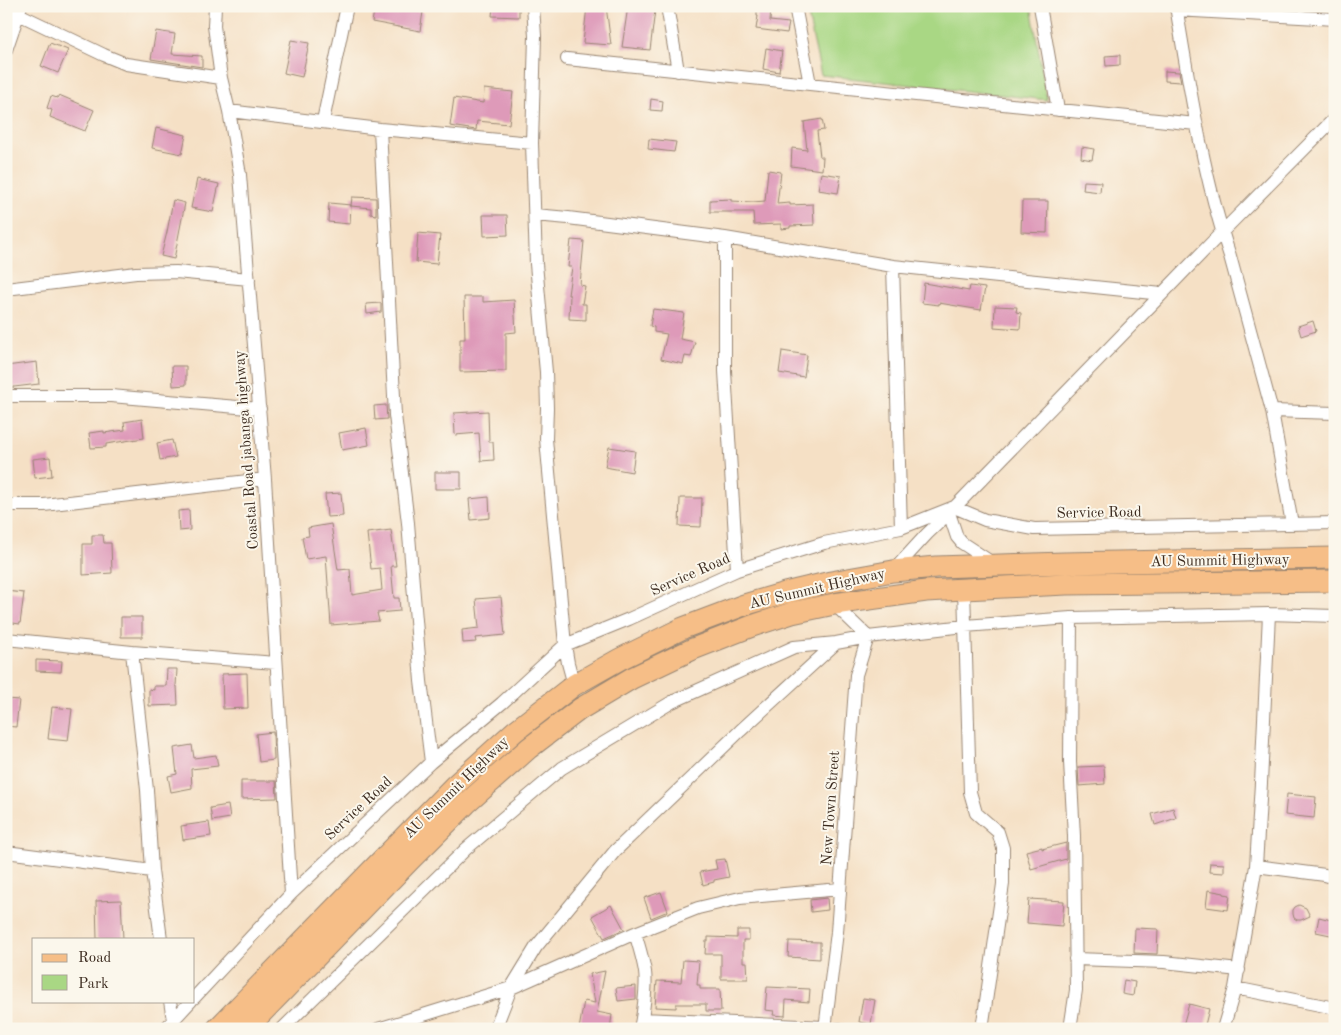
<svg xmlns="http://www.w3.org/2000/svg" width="1341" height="1035" viewBox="0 0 1341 1035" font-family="'Old Standard TT',serif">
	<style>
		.green { fill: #a9d784; stroke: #728051 }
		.building { fill: #de9ab9 }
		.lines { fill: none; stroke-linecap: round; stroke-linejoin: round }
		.street-casing { stroke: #988572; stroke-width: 14 }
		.primary-casing { stroke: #988572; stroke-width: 23 }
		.street { stroke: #fff; stroke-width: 12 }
		.primary { stroke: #f6be87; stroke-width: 21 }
		.labels { text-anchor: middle; stroke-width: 4; stroke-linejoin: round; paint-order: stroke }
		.street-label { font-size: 15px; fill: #3b2a1e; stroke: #fbf7ec }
	</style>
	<rect width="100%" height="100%" fill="#fbf7ec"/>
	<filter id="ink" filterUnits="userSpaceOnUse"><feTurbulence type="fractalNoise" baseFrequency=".02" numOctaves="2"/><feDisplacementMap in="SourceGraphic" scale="10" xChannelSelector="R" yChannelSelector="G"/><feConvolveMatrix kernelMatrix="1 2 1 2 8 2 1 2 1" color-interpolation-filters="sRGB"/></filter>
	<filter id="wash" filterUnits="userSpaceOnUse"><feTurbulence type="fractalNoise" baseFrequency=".0096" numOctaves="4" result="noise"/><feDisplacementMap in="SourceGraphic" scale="20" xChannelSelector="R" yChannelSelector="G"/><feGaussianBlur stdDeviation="1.12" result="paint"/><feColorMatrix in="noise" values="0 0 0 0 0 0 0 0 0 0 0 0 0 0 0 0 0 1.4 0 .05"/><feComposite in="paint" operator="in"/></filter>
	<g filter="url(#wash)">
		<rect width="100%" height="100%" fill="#f5e0c5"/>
		<path class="green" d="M806 6H1031L1047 100 821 75Z"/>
		<g id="blocks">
			<path class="building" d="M375 6H393L423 12 420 31 372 22Z
				M493 6H519V17L492 16Z
				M587 6H606L611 45 583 43Z
				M628 6 655 10 650 50 622 47Z
				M757 6H771L770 21 789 23 787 33 756 29 758 16H757Z
				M156 31 175 34 172 54 202 56V67L151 59Z
				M291 40 309 43 302 77 284 73Z
				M50 43 68 50 58 73 41 66Z
				M766 48 782 51 779 72 763 69Z
				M1120 55V65L1106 66 1105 56Z
				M1165 71 1179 72 1181 82 1165 81Z
				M484 89 513 92 509 124 477 121 476 130 450 126 454 98 483 103Z
				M59 95 94 110 85 131 50 117 52 110 47 108 51 96 57 98Z
				M651 99 663 101 662 111 650 110Z
				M822 119 824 130 817 131 820 157H823L822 170 791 166 792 148 807 150 804 122Z
				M156 128 186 135 182 154 152 148Z
				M649 139 676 142 674 152 648 149Z
				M1082 147 1094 149 1092 160 1081 158Z
				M768 170 781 172 777 204 790 203V205L813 204 814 225 790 226V228L781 229V224L754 225 753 212H710V200L731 199V201L753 202 765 201Z
				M821 173 841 176 838 193 818 190Z
				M197 179 219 184 213 212 191 208Z
				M1084 181 1101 182 1100 192 1083 190Z
				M352 197 376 198V215L371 214V208L351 206Z
				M173 200 185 203 174 259 161 256 167 232Z
				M1022 201H1048L1047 233 1021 232Z
				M329 203 351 205 350 224 328 222Z
				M483 215H507L508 235 484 236Z
				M418 233 440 235 437 264 416 262Z
				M571 240 584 241 580 285 585 286 582 304H586V320L569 319 570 295H568L572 267H568Z
				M924 283 969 291 970 286 985 288 981 310 939 303V305L922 303Z
				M464 297H483V302L514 300 516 332 506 333V371L460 372V339H465Z
				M381 303V312L367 314 366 304Z
				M995 306 1017 307 1016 312 1021 313 1020 329 994 327Z
				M653 309 684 313 680 339 695 342 691 357 685 356 683 364 661 359 667 334 654 332V327L650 326Z
				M1313 321 1316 331 1301 336 1298 326Z
				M782 351 807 355 804 377 779 373Z
				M37 362 39 384 6 388V366Z
				M172 366H186V385L173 386Z
				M386 405 387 419 375 420 374 406Z
				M488 411 489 442H493L494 460 481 461 479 433 455 435 454 413Z
				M142 419 144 438 106 444V447L91 448 89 433 104 431V433L125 430 124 422Z
				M366 428 369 445 342 450 339 433Z
				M172 440 176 457 160 460 157 443Z
				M609 447 635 451 632 472 605 467Z
				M50 457 52 476 35 478 33 459Z
				M435 472H461V489H435Z
				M341 493 343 516 327 517 325 494Z
				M489 497 490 518 471 520 469 499Z
				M680 498H702L701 527 679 526Z
				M189 510 190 530 179 531 178 511Z
				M331 524 338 570 350 569 352 595 382 590 380 568 371 569 367 533 391 530 396 566H391L394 598H399L400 611 377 613 379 621 331 625 326 556 306 559 302 537 309 536 308 528Z
				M92 535H103L104 543H111L112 573 83 575V544H92Z
				M6 591 24 593 20 624 6 622Z
				M501 597 505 635 475 638 476 642 463 643 462 630 479 628 476 599Z
				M121 617H142V637H121Z
				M36 660 62 661 61 672 36 671Z
				M167 669H177L176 686H177L178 705 149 706V689L154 690V686H166Z
				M247 673 248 708 223 709 222 674Z
				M6 699 19 700 16 727 6 726Z
				M52 707 72 709 68 741 48 739Z
				M273 732 274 760 259 762 256 734Z
				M192 745 194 758 216 755 218 766 191 769 192 788 171 792 168 776 177 774 174 748Z
				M1104 766 1105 784 1079 786 1078 767Z
				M241 781H276L277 798 241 799Z
				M1287 794 1316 797 1314 818 1285 815Z
				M228 805 230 818 212 821 210 808Z
				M1173 808 1176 818 1155 825 1152 814Z
				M209 822 211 836 183 840 181 826Z
				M1066 843V859L1031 869 1026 851 1042 847V849Z
				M725 859 729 877 714 880V882L703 885 700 872 717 869 715 860Z
				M1210 863 1224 864V873L1209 872Z
				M1208 890 1224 893V894L1230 895 1228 910 1206 907Z
				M661 892 668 911 651 918 644 898Z
				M827 898 828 910 811 912 810 900Z
				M1029 899 1064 901 1062 926 1027 923Z
				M121 900 123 939H97L96 901Z
				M611 905 624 929 604 938 592 916Z
				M1299 905 1306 908 1310 916 1301 920H1297L1294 918 1293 914V910L1295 907Z
				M1319 917 1335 921V936L1316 932Z
				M1135 928 1158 929 1157 954 1134 953Z
				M737 930H749V940H743V962H747L748 979H721V954H705L706 941H708V937L737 938Z
				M789 941 820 942V959L788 957Z
				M683 960 699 961 697 985H700V989H720L721 1011H706V1004H676V1008L655 1007 657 981 681 982Z
				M605 971 597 1012 612 1015 610 1029H579L584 1001 595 1003 590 974Z
				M1124 980 1135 982 1133 996 1122 994Z
				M636 986V999L618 1001 616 988Z
				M767 987 810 989 809 1002 786 1000 785 1016 773 1015 774 1011 765 1010Z
				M863 998 875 1000 871 1024 859 1022Z
				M1189 1004 1209 1009 1204 1029H1182Z"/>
		</g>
	</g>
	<g filter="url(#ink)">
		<use href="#blocks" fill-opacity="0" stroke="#988572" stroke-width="1"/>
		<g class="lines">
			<g class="street-casing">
				<path id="street" d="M215 6 214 26 221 78 229 111 240 175 265 479 291 894
					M533 6 535 36 532 143 536 264 546 372 547 408 546 439 565 645 568 663 574 685
					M667 6 678 71
					M795 6 810 84
					M1040 6 1058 110
					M1176 6C1190 90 1203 175 1230 256L1272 411 1292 524
					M6 8 104 55 126 64 221 78
					M1176 10 1335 19
					M6 50 21 6
					M567 59 1196 124
					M229 111 380 129 532 143
					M323 121 347 6
					M380 129 395 415 408 523 421 681 431 762
					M535 215 568 218 725 238 893 266 1162 294
					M725 238V371L737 570
					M893 266 901 528
					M6 289 136 273 176 272 249 279
					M6 396H111L260 409
					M1272 411 1335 413
					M6 505H44L265 479
					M949 513 957 537 962 543 994 564
					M893 571 927 534 949 513 1162 294 1222 232 1335 118
					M964 589 970 792 976 813 998 832 1003 848V884L982 1029
					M6 639 132 652 276 663
					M132 652 147 790 152 871 161 939
					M6 852 152 871
					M1256 866 1325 875 1335 878
					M635 933C639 946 643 959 645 972 647 986 643 1015 640 1029
					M1075 959 1164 962 1239 970
					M1235 988 1335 1008
					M194 998 291 894 431 762 502 703 565 645 629 619 737 570 824 543 901 528 954 507 985 520 1034 529 1335 523
					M170 1001 173 1020
					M642 1019 825 1027 839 1029
					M165 1029 191 1001
					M282 1029 466 849 562 768 672 702 794 647 836 643 868 637 965 626 1071 618 1269 614 1335 616
					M378 1029 511 988 635 933 698 908 740 898 840 889
					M495 1029 511 988 536 947 615 851 740 731 836 643
					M825 1029 837 932 856 675 868 637 834 604
					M1070 1029 1076 990 1074 836 1070 762 1071 618
					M1223 1029 1235 988 1256 866 1261 783 1269 614"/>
			</g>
			<g class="primary-casing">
				<path id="primary" d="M217 1029 454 786 515 731 574 685 620 659 683 628 744 605 785 593 831 582 893 571 936 567 1064 563 1335 558
					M246 1029 410 860 466 804 529 748 580 709 632 678 693 649 752 626 792 613 834 604 926 591 1066 584 1335 581"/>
			</g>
			<use href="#street" class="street"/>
			<use href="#primary" class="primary"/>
		</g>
	</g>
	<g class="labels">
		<g class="street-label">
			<text transform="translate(246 450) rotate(-94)" y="5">Coastal Road jabanga highway</text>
			<text transform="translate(1099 512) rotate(-1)" y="5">Service Road</text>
			<text transform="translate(1220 560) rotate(-1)" y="5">AU Summit Highway</text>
			<text transform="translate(690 574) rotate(-24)" y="5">Service Road</text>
			<text transform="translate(817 588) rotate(-13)" y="5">AU Summit Highway</text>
			<text transform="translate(456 787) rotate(-44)" y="5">AU Summit Highway</text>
			<text transform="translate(358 808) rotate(-43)" y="5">Service Road</text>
			<text transform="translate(830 808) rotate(-86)" y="5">New Town Street</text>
		</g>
	</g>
	<rect width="1341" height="1035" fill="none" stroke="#fbf7ec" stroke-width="25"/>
	<rect x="32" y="938" width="162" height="65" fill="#fbf7ec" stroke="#aea59a"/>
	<rect x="42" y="954" width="25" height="8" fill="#f6be87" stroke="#aea59a"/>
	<text x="78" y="962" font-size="15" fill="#3b2a1e">Road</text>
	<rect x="42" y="975" width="25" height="15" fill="#a9d784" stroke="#aea59a"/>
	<text x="78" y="988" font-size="15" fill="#3b2a1e">Park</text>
</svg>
